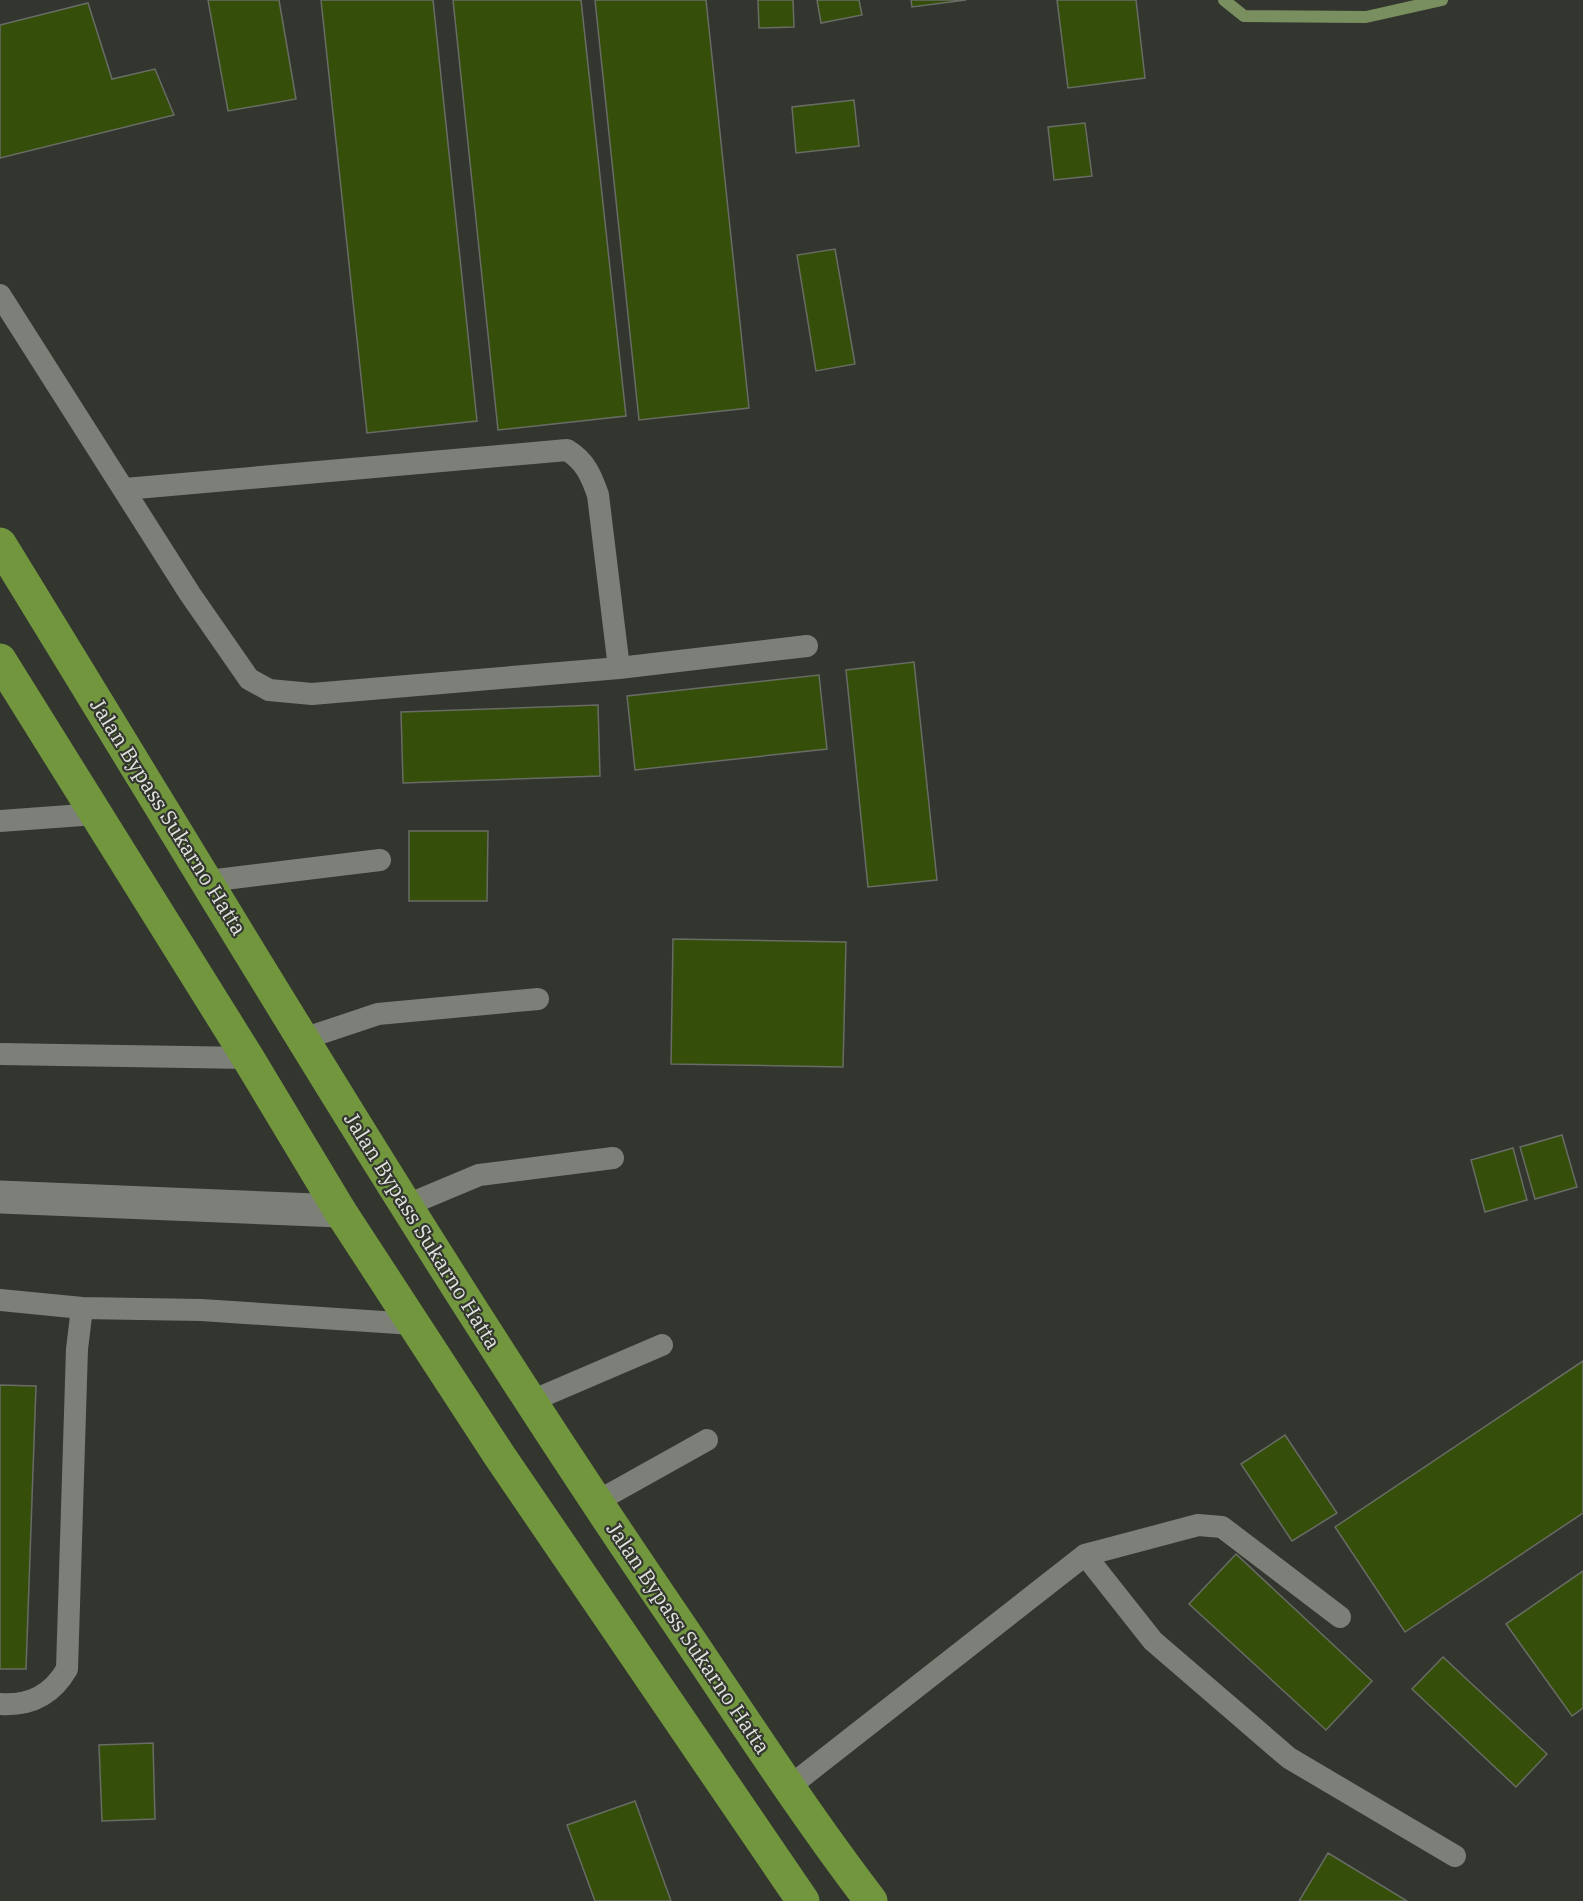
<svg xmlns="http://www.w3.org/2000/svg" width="1583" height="1901" viewBox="0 0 1583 1901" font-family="'IBM Plex Serif',serif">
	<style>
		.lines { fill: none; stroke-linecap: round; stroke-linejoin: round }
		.stream { stroke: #7a8f60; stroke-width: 12 }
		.building { fill: #354f0b; stroke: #686c64; stroke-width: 1.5 }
		.service { stroke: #7c8078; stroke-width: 22 }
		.minor { stroke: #7c8078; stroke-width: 33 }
		.trunk { stroke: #71963e; stroke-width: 33 }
		.labels { text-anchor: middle; stroke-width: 4.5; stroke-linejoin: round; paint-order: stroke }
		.street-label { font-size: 21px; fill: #e0e2dd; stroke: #32362e }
	</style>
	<rect width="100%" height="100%" fill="#32362e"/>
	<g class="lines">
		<path class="stream" d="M1224 0 1244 16 1366 17 1442 0"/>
	</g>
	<path class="building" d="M208 0H279L296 99 228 111Z
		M321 0H433L477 421 367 433Z
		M453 0H581L626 416 498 430Z
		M595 0H706L749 408 639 420Z
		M758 0H793L794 27 759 28Z
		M817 0H859L862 15 821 23Z
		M911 0H966L912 7Z
		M1057 0H1136L1145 78 1068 88Z
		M88 3 112 79 155 69 174 115 0 158V25Z
		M854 100 859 146 796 153 792 107Z
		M1085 123 1092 176 1054 180 1048 127Z
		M835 249 855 364 816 371 797 255Z
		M914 662 937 880 868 887 846 670Z
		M819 675 827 749 635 770 627 696Z
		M598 705 600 776 403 783 401 712Z
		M409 831H488L487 901H409Z
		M673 939 846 942 843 1067 671 1064Z
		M1562 1135 1577 1187 1535 1199 1520 1147Z
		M1513 1148 1527 1200 1485 1212 1471 1160Z
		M1583 1361V1513L1405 1632 1335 1527Z
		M0 1385 36 1386 26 1669H0Z
		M1285 1435 1337 1513 1292 1541 1241 1464Z
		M1236 1554 1372 1681 1326 1730 1189 1604Z
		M1583 1571V1708L1572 1716 1506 1624Z
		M1443 1657 1547 1754 1516 1787 1412 1689Z
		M153 1743 155 1819 102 1821 99 1745Z
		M635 1801 671 1901H595L567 1825Z
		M1328 1853 1407 1901H1299Z"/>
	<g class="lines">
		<path class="service" d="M0 295 190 594 249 679 269 690 312 694 619 668 807 646
			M125 489 567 450C585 461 591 475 598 495L619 668
			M0 821 96 814
			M208 881 380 860
			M303 1039 378 1014 538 999
			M0 1054 248 1058
			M405 1206 479 1175 613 1158
			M0 1300 82 1308 77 1349 67 1669C52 1695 30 1706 0 1704
			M82 1308 201 1310 413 1324
			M529 1402 662 1345
			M596 1502 707 1440
			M1085 1555 1153 1641 1289 1758 1455 1856
			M789 1787 1085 1555 1198 1525 1222 1527 1340 1617"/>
		<path class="minor" d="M0 1197 340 1211"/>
		<path class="trunk" d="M0 544C220 901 432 1262 668 1608 735 1706 799 1807 871 1901
			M0 660 248 1058 340 1211 499 1455 803 1901"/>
	</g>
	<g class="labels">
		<g class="street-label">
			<text transform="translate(168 817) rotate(58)" y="7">Jalan Bypass Sukarno Hatta</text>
			<text transform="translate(422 1231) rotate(58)" y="7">Jalan Bypass Sukarno Hatta</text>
			<text transform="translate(688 1638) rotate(56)" y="7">Jalan Bypass Sukarno Hatta</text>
		</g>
	</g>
</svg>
